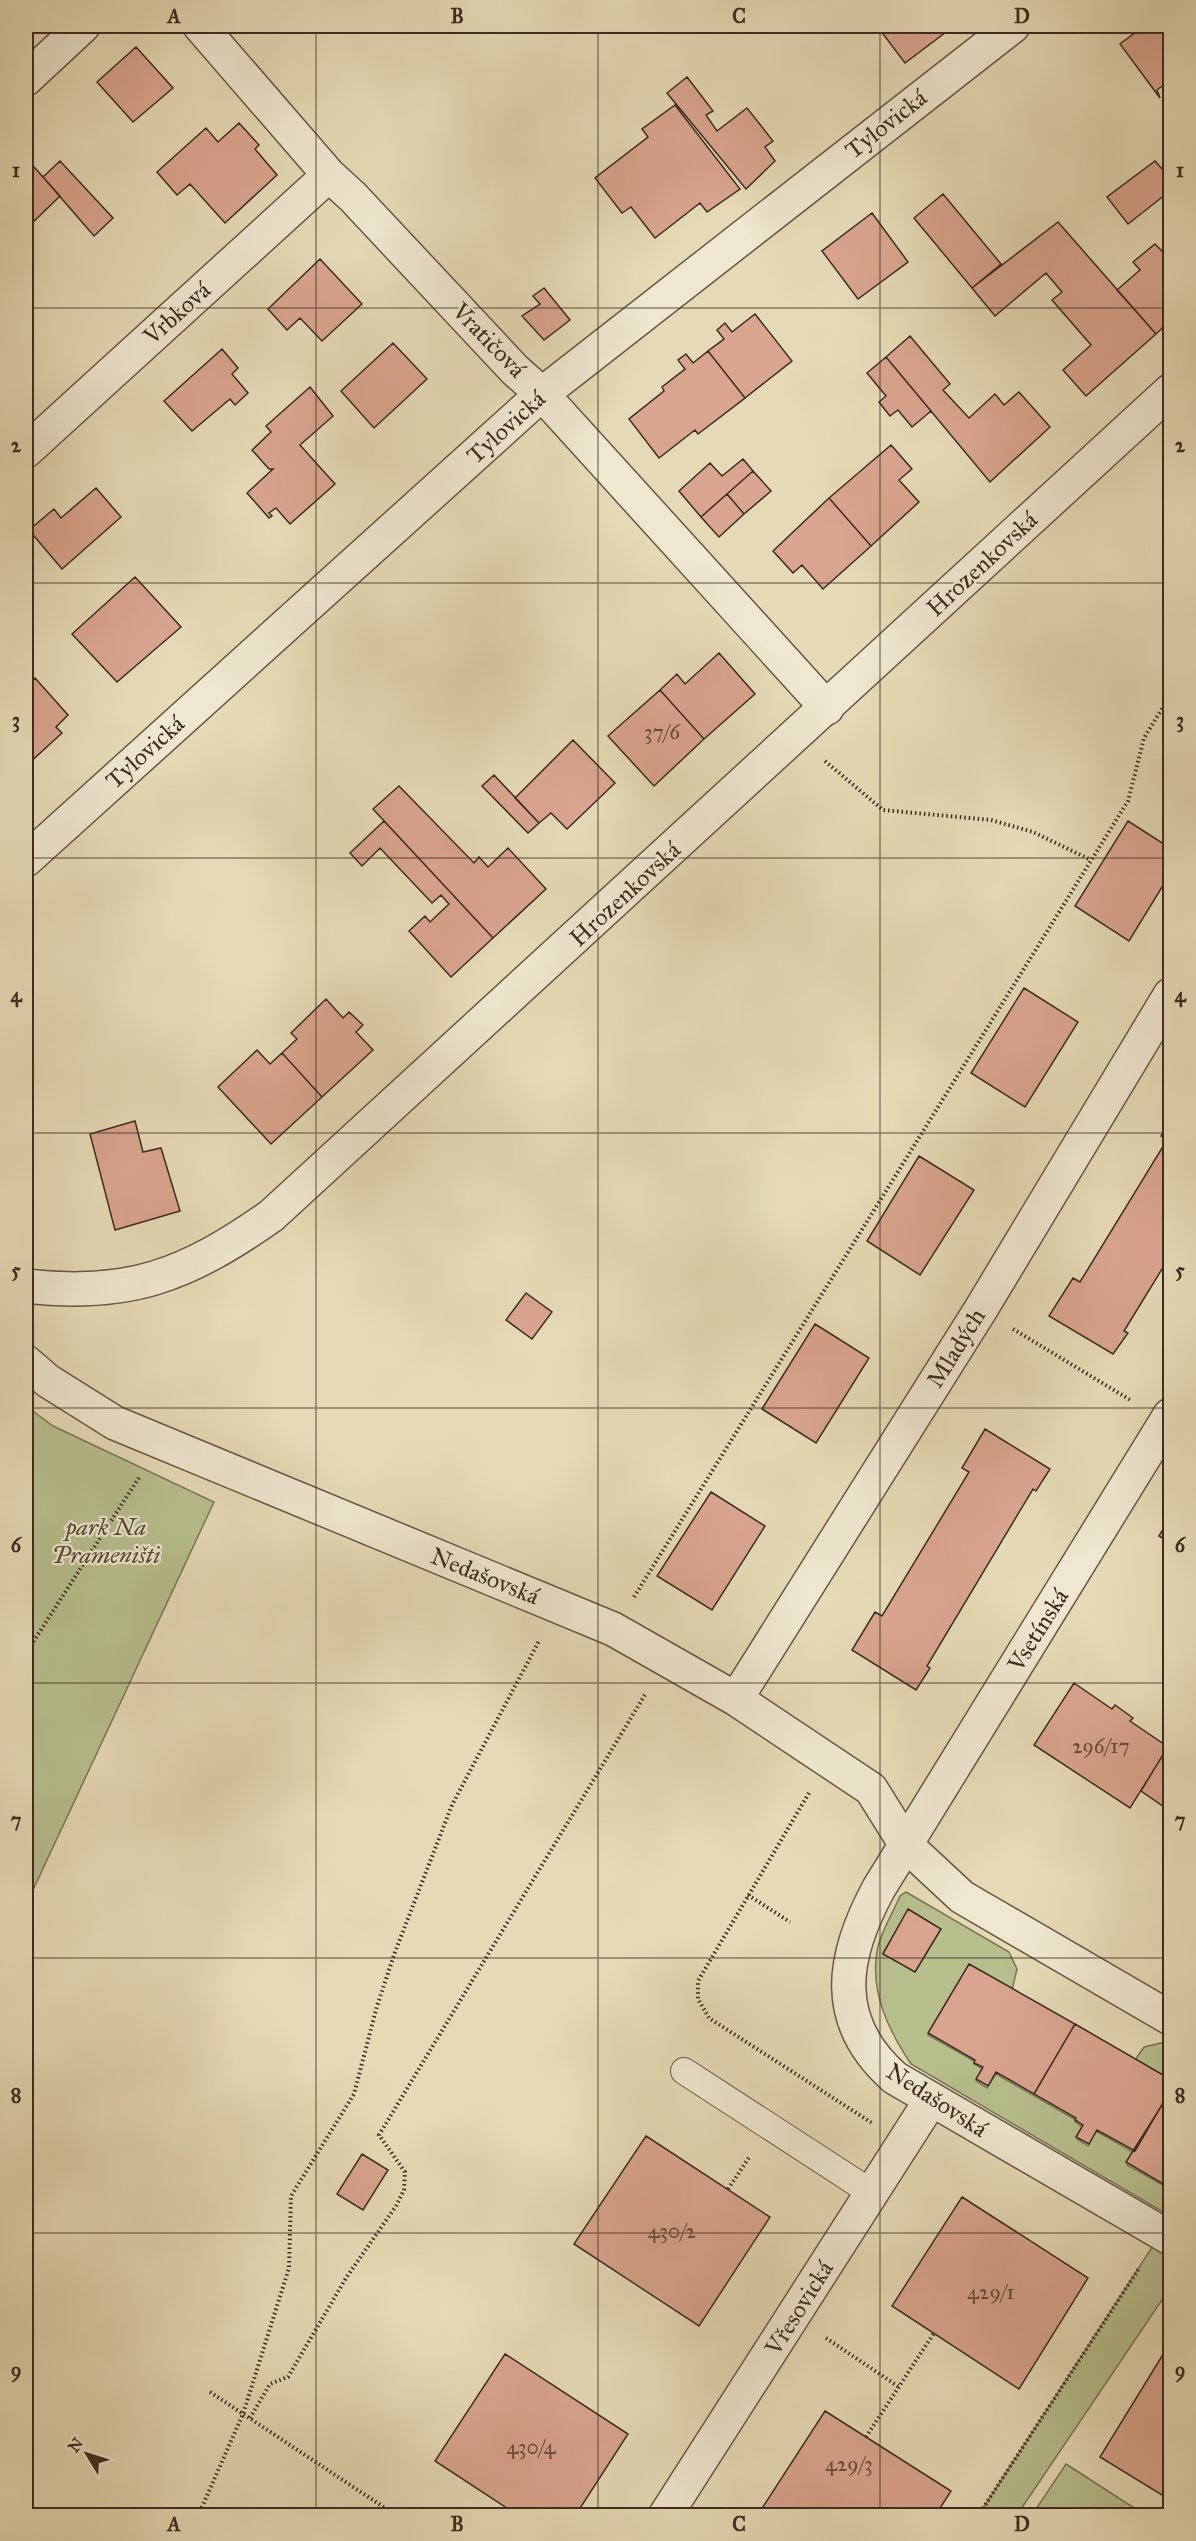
<svg xmlns="http://www.w3.org/2000/svg" width="1196" height="2541" viewBox="0 0 1196 2541" font-family="'IM FELL Great Primer',serif">
	<style>
		.green { fill: #b7bf8d; stroke: #7a7557; stroke-width: 1.5; fill-rule: evenodd }
		.building { fill: #daa58f; stroke: #3d2b21; stroke-width: 1.5 }
		.lines { fill: none; stroke-linecap: round; stroke-linejoin: round }
		.service-casing { stroke: #675746; stroke-width: 28 }
		.minor-casing { stroke: #675746; stroke-width: 36 }
		.tertiary-casing { stroke: #675746; stroke-width: 36 }
		.path { stroke: #3d2b21; stroke-width: 4; stroke-dasharray: 1.5 3; stroke-linecap: butt }
		.service { stroke: #efe7d0; stroke-width: 26 }
		.minor { stroke: #efe7d0; stroke-width: 33 }
		.tertiary { stroke: #efe7d0; stroke-width: 33 }
		.grid { fill: none; stroke: #3d2b21; stroke-width: 1.5; stroke-opacity: 0.55 }
		.labels { text-anchor: middle; stroke-width: 4.5; stroke-linejoin: round; paint-order: stroke }
		.number-label { font-size: 21px; fill: #644a3c }
		.street-label { font-size: 24px; fill: #3d2b21; stroke: #efe7d0 }
		.park-label { font-size: 24px; font-style: italic; fill: #554937; stroke: #efe7d0 }
		.neatline { fill: none; stroke: #3d2b21; stroke-width: 2 }
		.grid-label { font-size: 20px; text-anchor: middle; font-weight: bold; fill: #3d2b21 }
	</style>
	<rect width="100%" height="100%" fill="#e6dab6"/>
	<filter id="stains"><feTurbulence type="fractalNoise" baseFrequency=".00333" numOctaves="4"/><feColorMatrix values="0 0 0 0 .2 0 0 0 0 .09 0 0 0 0 .02 0 0 0 .5 -.17"/></filter>
	<radialGradient id="worn" r=".72"><stop offset=".6" stop-color="#630" stop-opacity="0"/><stop offset="1" stop-color="#630" stop-opacity=".3"/></radialGradient>
	<path class="green" d="M26 1406 53 1426 214 1502 26 1905Z
		M906 1892 1009 1952 1017 1969 1012 1990 969 1966 928 2035 976 2062 974 2064 983 2069 976 2081 987 2088 996 2074 1076 2120 1075 2122 1083 2127 1077 2139 1088 2146 1096 2131 1133 2152 1127 2165 1170 2189V2216L911 2064C889 2031 870 1993 877 1951 880 1933 893 1913 900 1896ZM908 1910 941 1929 915 1972 883 1953Z
		M1161 2043 1170 2046V2081L1135 2060 1144 2047Z
		M1158 2238H1170V2288L1017 2515 978 2516Z
		M1066 2464 1145 2515H1032Z"/>
	<path class="building" d="M877 26H954L905 63Z
		M1130 26H1170V80L1157 90 1160 98 1120 44 1136 32Z
		M136 47 173 88 133 122 97 82Z
		M687 77 713 111 706 115 717 131 747 108 773 141 765 147 775 161 746 189 667 93Z
		M675 105 740 189 707 212 700 203 655 238 631 207 622 213 595 178 648 137 642 129Z
		M239 123 259 145 255 149 277 175 225 223 190 184 177 195 157 172 206 128 218 142Z
		M26 158 60 196 26 229Z
		M60 161 113 218 94 236 43 177Z
		M1155 161 1170 178V191L1128 224 1107 197Z
		M943 194 1001 264 972 288 914 218Z
		M872 213 908 262 858 299 822 251Z
		M1058 222 1156 334 1086 396 1063 370 1091 345 1052 300 1062 292 1046 273 995 316 972 288Z
		M1170 243V321L1156 334 1117 290 1140 270 1133 262 1155 244 1162 251Z
		M320 259 362 304 322 341 300 318 287 330 268 309Z
		M544 288 570 320 544 340 522 316 540 304 533 296Z
		M755 314 792 361 745 398 708 351 724 339 717 330 725 323 732 332Z
		M910 336 950 384 943 390 969 418 995 394 1004 405 1019 392 1050 427 990 482 886 357Z
		M393 343 427 379 374 428 341 391Z
		M222 349 238 368 232 374 248 393 235 405 230 399 192 431 164 401Z
		M708 351 745 398 698 434 695 430 659 458 629 419 664 391 662 387 685 369 678 360 686 354 693 363Z
		M886 357 931 411 912 427 898 410 890 416 879 402 886 396 867 373Z
		M310 387 333 416 300 445 335 484 290 524 276 508 269 513 272 516 269 518 247 493 273 469H269L252 450 271 432 266 426Z
		M891 445 912 469 899 480 919 502 871 546 829 498Z
		M743 459 753 471 701 517 679 491 710 463 722 476Z
		M753 471 771 491 744 514 727 494Z
		M96 488 121 517 62 569 29 530 54 509 61 518Z
		M727 494 744 514 719 537 701 517Z
		M829 498 871 546 823 589 802 565 793 573 773 551Z
		M135 577 181 627 117 682 72 634Z
		M719 653 755 694 704 739 660 690 677 674 685 684Z
		M35 678 68 715 56 727 62 733 26 766V686Z
		M660 690 704 739 654 786 608 736Z
		M573 740 615 783 567 829 551 813 539 823 515 798Z
		M494 775 539 823 528 833 482 786Z
		M399 786 474 863 479 857 488 867 508 848 546 889 493 938 373 809Z
		M384 821 493 938 451 977 409 931 425 916 430 922 449 904 441 895 432 903 380 848 362 866 350 853Z
		M1128 821 1170 848V874L1129 941 1075 906Z
		M1024 988 1078 1022 1025 1107 971 1073Z
		M326 999 343 1018 349 1012 363 1025 356 1032 373 1050 322 1097 282 1053 297 1039 291 1033Z
		M257 1050 270 1064 282 1053 322 1097 271 1144 218 1087Z
		M1170 1120V1256L1124 1331 1128 1333 1113 1354 1049 1316 1073 1278 1080 1282 1167 1140 1161 1136Z
		M135 1121 143 1152 161 1148 180 1211 115 1230 90 1134Z
		M919 1156 974 1190 920 1275 867 1241Z
		M526 1293 552 1312 532 1339 506 1320Z
		M815 1324 869 1358 816 1443 762 1409Z
		M985 1429 1050 1469 1036 1491 1033 1489 927 1666 930 1668 916 1690 852 1650 875 1612 882 1616 969 1472 962 1468Z
		M711 1492 765 1526 712 1610 657 1576Z
		M1170 1517V1543L1159 1536Z
		M1074 1683 1112 1709 1115 1705 1133 1718 1130 1721 1168 1747 1130 1808 1034 1745Z
		M1170 1743V1811L1141 1791Z
		M908 1909 941 1929 915 1972 883 1954Z
		M969 1964 1075 2024 1034 2094 996 2072 988 2086 976 2079 983 2067 974 2063 975 2060 928 2033Z
		M1075 2024 1170 2079V2091L1135 2151 1097 2130 1089 2144 1076 2137 1083 2125 1075 2120 1076 2118 1034 2094Z
		M1169 2094 1170 2095V2188L1126 2162Z
		M646 2136 770 2217 699 2326 574 2244Z
		M362 2154 388 2170 363 2210 337 2194Z
		M962 2197 1088 2278 1019 2389 892 2306Z
		M1170 2343V2500L1100 2457Z
		M505 2354 628 2434 575 2516H519L435 2461Z
		M825 2411 951 2491 935 2516H757Z"/>
	<g class="lines">
		<g class="service-casing">
			<path id="service" d="M684 2071 872 2193"/>
		</g>
		<g class="minor-casing">
			<path id="minor" d="M200 26 329 175 353 197 515 370 542 394 827 708
				M26 79 83 26
				M26 451 329 175
				M26 860 542 394 1013 26
				M26 1362 48 1381 115 1423 613 1629 736 1699 871 1789 906 1845 962 1897 1170 2018
				M1170 1415 879 1888C842 1956 830 2021 895 2078L1170 2238
				M736 1699 981 1309 1170 995
				M665 2516 931 2100"/>
		</g>
		<g class="tertiary-casing">
			<path id="tertiary" d="M26 1286C129 1298 187 1275 271 1216L1170 391"/>
		</g>
		<path class="path" d="M825 761 883 810 991 820 1033 832 1091 860
			M1013 1329 1132 1401
			M634 1597 1128 801 1144 738 1170 696
			M26 1653 140 1476
			M809 1793 698 1981V1999L709 2018 872 2123
			M748 1895 790 1922
			M728 2189 750 2156
			M826 2338 899 2387
			M210 2392 397 2516
			M250 2418 270 2384 288 2377 346 2278 396 2206 404 2190 405 2172 379 2135 646 1693
			M866 2437 934 2333
			M198 2516 243 2414 289 2268 291 2196 354 2094 377 2006 395 1952 452 1805 539 1641
			M514 2516 515 2513
			M978 2516 1140 2267"/>
		<use href="#service" class="service"/>
		<use href="#minor" class="minor"/>
		<use href="#tertiary" class="tertiary"/>
	</g>
	<path class="grid" d="M316 26V2516M598 26V2516M880 26V2516M26 308H1170M26 583H1170M26 858H1170M26 1133H1170M26 1408H1170M26 1683H1170M26 1958H1170M26 2233H1170"/>
	<g class="labels">
		<g class="number-label">
			<text x="662" y="739">37/6</text>
			<text x="1101" y="1753">296/17</text>
			<text x="672" y="2238">430/2</text>
			<text x="991" y="2299">429/1</text>
			<text x="531" y="2454">430/4</text>
			<text x="849" y="2471">429/3</text>
		</g>
		<g class="street-label">
			<text transform="translate(886 124) rotate(-38)" y="8">Tylovická</text>
			<text transform="translate(177 313) rotate(-42)" y="8">Vrbková</text>
			<text transform="translate(489 340) rotate(46)" y="8">Vratičová</text>
			<text transform="translate(506 427) rotate(-42)" y="8">Tylovická</text>
			<text transform="translate(982 564) rotate(-43)" y="8">Hrozenkovská</text>
			<text transform="translate(145 752) rotate(-42)" y="8">Tylovická</text>
			<text transform="translate(625 894) rotate(-43)" y="8">Hrozenkovská</text>
			<text transform="translate(956 1348) rotate(-58)" y="8">Mladých</text>
			<text transform="translate(485 1576) rotate(22)" y="8">Nedašovská</text>
			<text transform="translate(1038 1630) rotate(-58)" y="8">Vsetínská</text>
			<text transform="translate(937 2100) rotate(33)" y="8">Nedašovská</text>
			<text transform="translate(799 2308) rotate(-58)" y="8">Vřesovická</text>
		</g>
		<g class="park-label">
			<text x="106" y="1535">park Na<tspan x="106" dy="28">Prameništi</tspan></text>
		</g>
	</g>
	<rect width="1196" height="2541" fill="none" stroke="#e6dab6" stroke-width="66"/>
	<g transform="translate(87 2454) rotate(308)" stroke="#efe7d0" stroke-width="4.5" paint-order="stroke">
	<path d="M0-4.5L10 22L0 15L-10 22Z" fill="#3d2b21"/>
	<text y="-9" font-size="16" font-weight="bold" text-anchor="middle" fill="#3d2b21">N</text>
	</g>
	<rect x="33" y="33" width="1130" height="2475" class="neatline"/>
	<g class="grid-label">
		<text x="174" y="23">A</text>
		<text x="457" y="23">B</text>
		<text x="739" y="23">C</text>
		<text x="1022" y="23">D</text>
		<text x="16" y="177">1</text>
		<text x="1180" y="177">1</text>
		<text x="16" y="452">2</text>
		<text x="1180" y="452">2</text>
		<text x="16" y="727">3</text>
		<text x="1180" y="727">3</text>
		<text x="16" y="1002">4</text>
		<text x="1180" y="1002">4</text>
		<text x="16" y="1277">5</text>
		<text x="1180" y="1277">5</text>
		<text x="16" y="1552">6</text>
		<text x="1180" y="1552">6</text>
		<text x="16" y="1827">7</text>
		<text x="1180" y="1827">7</text>
		<text x="16" y="2102">8</text>
		<text x="1180" y="2102">8</text>
		<text x="16" y="2377">9</text>
		<text x="1180" y="2377">9</text>
		<text x="174" y="2531">A</text>
		<text x="457" y="2531">B</text>
		<text x="739" y="2531">C</text>
		<text x="1022" y="2531">D</text>
	</g>
	<rect width="100%" height="100%" filter="url(#stains)"/>
	<rect width="100%" height="100%" fill="url(#worn)"/>
</svg>
